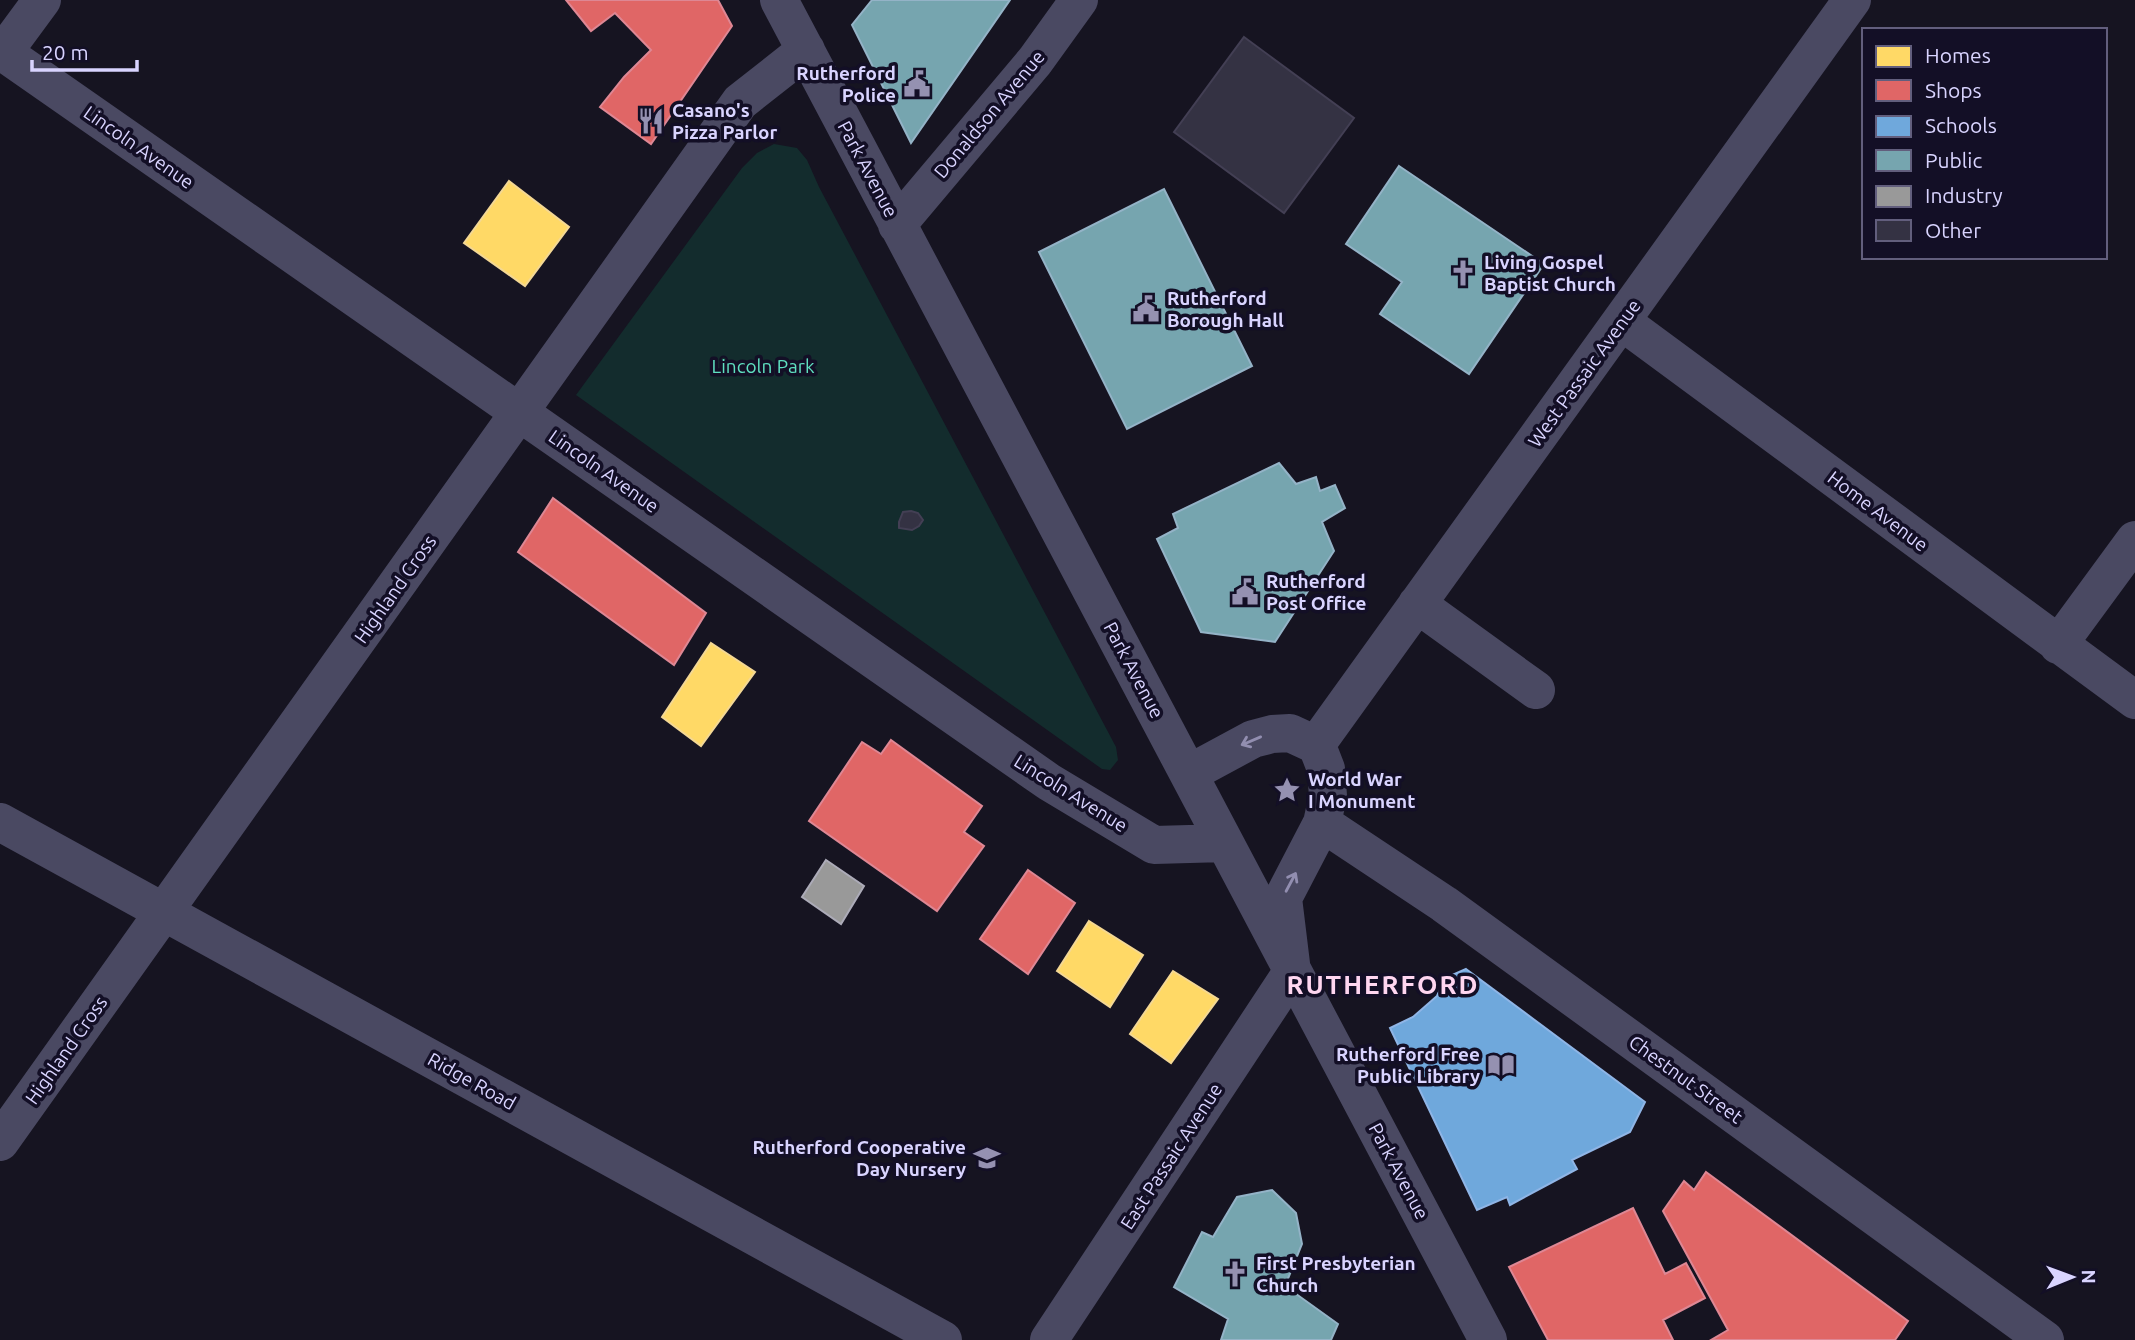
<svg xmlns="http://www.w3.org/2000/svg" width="2135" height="1340" viewBox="0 0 2135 1340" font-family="Ubuntu,sans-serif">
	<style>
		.green { fill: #132c2d }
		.homes { fill: #ffd966; stroke: #f4d894; stroke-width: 2 }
		.shops { fill: #e06666; stroke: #de8794; stroke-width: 2 }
		.schools { fill: #6fa8dc; stroke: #8fb5e6; stroke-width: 2 }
		.public { fill: #76a5af; stroke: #94b3c7; stroke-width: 2 }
		.industry { fill: #999; stroke: #acabb8; stroke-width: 2 }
		.building { fill: #343243; stroke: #433f54; stroke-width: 2 }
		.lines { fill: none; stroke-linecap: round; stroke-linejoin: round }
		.minor { stroke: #4a4962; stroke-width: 38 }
		.oneway { stroke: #928eb0 }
		.labels { text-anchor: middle; stroke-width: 7; stroke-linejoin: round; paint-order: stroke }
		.poi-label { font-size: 19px; font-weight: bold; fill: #d9d4ff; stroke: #130f26; text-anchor: start }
		.street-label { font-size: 19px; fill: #d9d4ff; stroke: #130f26 }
		.park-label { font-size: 19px; fill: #5fe0c0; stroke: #130f26 }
		.district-label { font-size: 26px; font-weight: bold; letter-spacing: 2px; fill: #ffd6f0; stroke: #130f26 }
	</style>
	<rect width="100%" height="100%" fill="#161421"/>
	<path class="green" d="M774 144 797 148 807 160 819 187 1116 747 1118 760 1110 770 1102 769 576 395 742 168 757 153Z"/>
	<path class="homes" d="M509 181 569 227 525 286 464 243Z
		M711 643 755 672 701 746 662 717Z
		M1089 921 1143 955 1110 1007 1057 971Z
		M1173 971 1218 999 1171 1063 1130 1034Z"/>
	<path class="shops" d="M718 0 732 26 651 144 600 107 624 77 651 50 615 13 591 31 566 0Z
		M553 498 706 613 674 665 518 552Z
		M891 740 982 806 964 832 984 846 937 911 809 821 862 742 881 754Z
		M1028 870 1075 903 1028 974 980 939Z
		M1706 1172 1908 1321 1895 1340H1711L1728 1330 1663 1211 1684 1181 1694 1190Z
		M1633 1208 1665 1274 1686 1263 1705 1298 1663 1320 1673 1340H1548L1509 1267Z"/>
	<path class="schools" d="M1466 969 1645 1102 1630 1132 1572 1160 1577 1169 1510 1205 1507 1197 1477 1210 1390 1028 1413 1017 1437 996 1440 988 1452 975Z"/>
	<path class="public" d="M872 0H1010L911 143 852 25Z
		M1399 166 1544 264 1469 374 1380 314 1402 282 1346 244Z
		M1164 189 1252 366 1127 429 1039 252Z
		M1279 463 1296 484 1316 477 1320 491 1335 485 1345 508 1322 522 1334 551 1275 642 1201 632 1157 539 1178 528 1173 514Z
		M1272 1190 1296 1213 1302 1244 1285 1286 1338 1324 1331 1340H1221L1228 1319 1174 1287 1202 1232 1213 1237 1237 1197Z"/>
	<path class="industry" d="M826 860 864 886 841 924 802 897Z"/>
	<path class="building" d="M1244 37 1354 118 1284 213 1174 132Z
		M911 511 918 513 923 520 919 526 912 530 899 528V522L903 512Z"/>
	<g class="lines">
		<path class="minor" d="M779 0 1488 1340
			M0 50 1049 782 1154 845 1225 843
			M3 53 42 0
			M897 225 1035 61 1079 0
			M1621 321 2135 700
			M1417 604 1536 690
			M2058 645 2135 540
			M1316 745 1852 0
			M0 822 943 1340
			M1322 823 1444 904 2045 1340
			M0 1142 740 102 806 50
			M1049 1340 1292 972 1283 898 1322 823 1328 796 1326 769 1319 751 1316 745 1290 733 1272 734 1253 739 1190 773"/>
	</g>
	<defs><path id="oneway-shaft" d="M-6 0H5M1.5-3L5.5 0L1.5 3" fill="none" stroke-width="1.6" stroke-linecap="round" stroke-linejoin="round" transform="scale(1.75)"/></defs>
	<g class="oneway">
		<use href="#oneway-shaft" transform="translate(1251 741) rotate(157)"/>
		<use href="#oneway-shaft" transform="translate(1291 882) rotate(-62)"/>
	</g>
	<defs>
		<g id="civic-bare" transform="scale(2.1)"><path d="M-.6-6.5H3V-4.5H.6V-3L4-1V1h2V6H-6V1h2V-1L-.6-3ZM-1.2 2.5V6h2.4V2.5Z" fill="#9591b1" stroke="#130f26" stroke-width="2.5" paint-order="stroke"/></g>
		<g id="restaurant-bare" transform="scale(2.1)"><path d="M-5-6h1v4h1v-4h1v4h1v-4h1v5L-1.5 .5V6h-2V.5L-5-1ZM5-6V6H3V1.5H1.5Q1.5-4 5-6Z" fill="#9591b1" stroke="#130f26" stroke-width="2.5" paint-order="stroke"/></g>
		<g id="church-bare" transform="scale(2.1)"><path d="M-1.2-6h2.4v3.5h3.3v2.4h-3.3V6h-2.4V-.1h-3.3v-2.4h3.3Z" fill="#9591b1" stroke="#130f26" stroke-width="2.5" paint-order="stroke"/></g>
		<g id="sight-bare" transform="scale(2.1)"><path d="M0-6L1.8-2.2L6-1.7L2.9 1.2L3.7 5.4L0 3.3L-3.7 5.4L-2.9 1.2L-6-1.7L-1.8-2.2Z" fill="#9591b1" stroke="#130f26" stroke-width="2.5" paint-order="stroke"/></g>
		<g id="library-bare" transform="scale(2.1)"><path d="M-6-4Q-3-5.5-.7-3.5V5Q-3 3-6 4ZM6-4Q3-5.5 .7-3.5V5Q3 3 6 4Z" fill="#9591b1" stroke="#130f26" stroke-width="2.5" paint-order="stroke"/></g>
		<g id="school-bare" transform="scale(2.1)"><path d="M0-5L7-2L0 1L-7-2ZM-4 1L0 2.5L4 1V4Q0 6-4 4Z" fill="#9591b1" stroke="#130f26" stroke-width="2.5" paint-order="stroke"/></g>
	</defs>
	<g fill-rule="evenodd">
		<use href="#civic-bare" x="917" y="84"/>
		<use href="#restaurant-bare" x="651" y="121"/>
		<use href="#church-bare" x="1463" y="273"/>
		<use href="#civic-bare" x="1146" y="309"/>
		<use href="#civic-bare" x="1245" y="592"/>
		<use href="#sight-bare" x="1287" y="790"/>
		<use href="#library-bare" x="1501" y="1065"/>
		<use href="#school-bare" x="987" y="1158"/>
		<use href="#church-bare" x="1235" y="1274"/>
	</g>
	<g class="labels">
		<g class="poi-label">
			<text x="896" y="80" text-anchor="end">Rutherford<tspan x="896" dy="22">Police</tspan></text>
			<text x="672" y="117">Casano's<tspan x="672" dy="22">Pizza Parlor</tspan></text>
			<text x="1484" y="269">Living Gospel<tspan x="1484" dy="22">Baptist Church</tspan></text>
			<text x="1167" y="305">Rutherford<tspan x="1167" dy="22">Borough Hall</tspan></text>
			<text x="1266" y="588">Rutherford<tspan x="1266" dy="22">Post Office</tspan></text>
			<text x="1308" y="786">World War<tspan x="1308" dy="22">I Monument</tspan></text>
			<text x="1480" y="1061" text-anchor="end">Rutherford Free<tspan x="1480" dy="22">Public Library</tspan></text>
			<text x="966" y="1154" text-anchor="end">Rutherford Cooperative<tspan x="966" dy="22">Day Nursery</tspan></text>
			<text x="1256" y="1270">First Presbyterian<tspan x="1256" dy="22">Church</tspan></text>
		</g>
		<g class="street-label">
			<text transform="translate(989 114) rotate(-50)" y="7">Donaldson Avenue</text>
			<text transform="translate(139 147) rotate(35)" y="7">Lincoln Avenue</text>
			<text transform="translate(868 169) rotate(62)" y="7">Park Avenue</text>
			<text transform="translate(1584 373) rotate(-54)" y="7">West Passaic Avenue</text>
			<text transform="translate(604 471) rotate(35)" y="7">Lincoln Avenue</text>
			<text transform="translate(1878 511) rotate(37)" y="7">Home Avenue</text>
			<text transform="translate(395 589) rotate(-55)" y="7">Highland Cross</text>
			<text transform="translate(1134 670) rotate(62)" y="7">Park Avenue</text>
			<text transform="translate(1071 793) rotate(32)" y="7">Lincoln Avenue</text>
			<text transform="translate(66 1050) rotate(-55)" y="7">Highland Cross</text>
			<text transform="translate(1686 1079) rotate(36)" y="7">Chestnut Street</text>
			<text transform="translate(472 1081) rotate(29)" y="7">Ridge Road</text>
			<text transform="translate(1171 1156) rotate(-57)" y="7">East Passaic Avenue</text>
			<text transform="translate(1399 1171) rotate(62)" y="7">Park Avenue</text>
		</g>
		<g class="park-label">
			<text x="763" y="373">Lincoln Park</text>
		</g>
		<g class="district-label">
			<text x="1383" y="994">RUTHERFORD</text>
		</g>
	</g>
	<rect x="1862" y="28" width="245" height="231" fill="#130f26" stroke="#625e7d" stroke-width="2"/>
	<rect x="1876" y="46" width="35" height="21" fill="#ffd966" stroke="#625e7d" stroke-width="2"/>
	<text x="1925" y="63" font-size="21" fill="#d9d4ff">Homes</text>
	<rect x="1876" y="80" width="35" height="21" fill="#e06666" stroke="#625e7d" stroke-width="2"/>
	<text x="1925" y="98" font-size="21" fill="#d9d4ff">Shops</text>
	<rect x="1876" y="116" width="35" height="21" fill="#6fa8dc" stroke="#625e7d" stroke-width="2"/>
	<text x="1925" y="133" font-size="21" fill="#d9d4ff">Schools</text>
	<rect x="1876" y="150" width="35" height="21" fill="#76a5af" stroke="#625e7d" stroke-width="2"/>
	<text x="1925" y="168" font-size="21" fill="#d9d4ff">Public</text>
	<rect x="1876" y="186" width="35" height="21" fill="#999999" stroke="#625e7d" stroke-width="2"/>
	<text x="1925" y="203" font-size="21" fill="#d9d4ff">Industry</text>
	<rect x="1876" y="220" width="35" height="21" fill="#343243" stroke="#625e7d" stroke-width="2"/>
	<text x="1925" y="238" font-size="21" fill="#d9d4ff">Other</text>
	<g transform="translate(2072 1277) rotate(89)" stroke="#130f26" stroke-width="5" paint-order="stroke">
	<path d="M0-5L12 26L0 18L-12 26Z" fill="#d9d4ff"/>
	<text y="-10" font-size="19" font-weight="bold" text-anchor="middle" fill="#d9d4ff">N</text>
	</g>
	<path d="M32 60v10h105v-10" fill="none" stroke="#d9d4ff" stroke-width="3.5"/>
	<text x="42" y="60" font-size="21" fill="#d9d4ff" stroke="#130f26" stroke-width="5" paint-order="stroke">20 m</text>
</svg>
